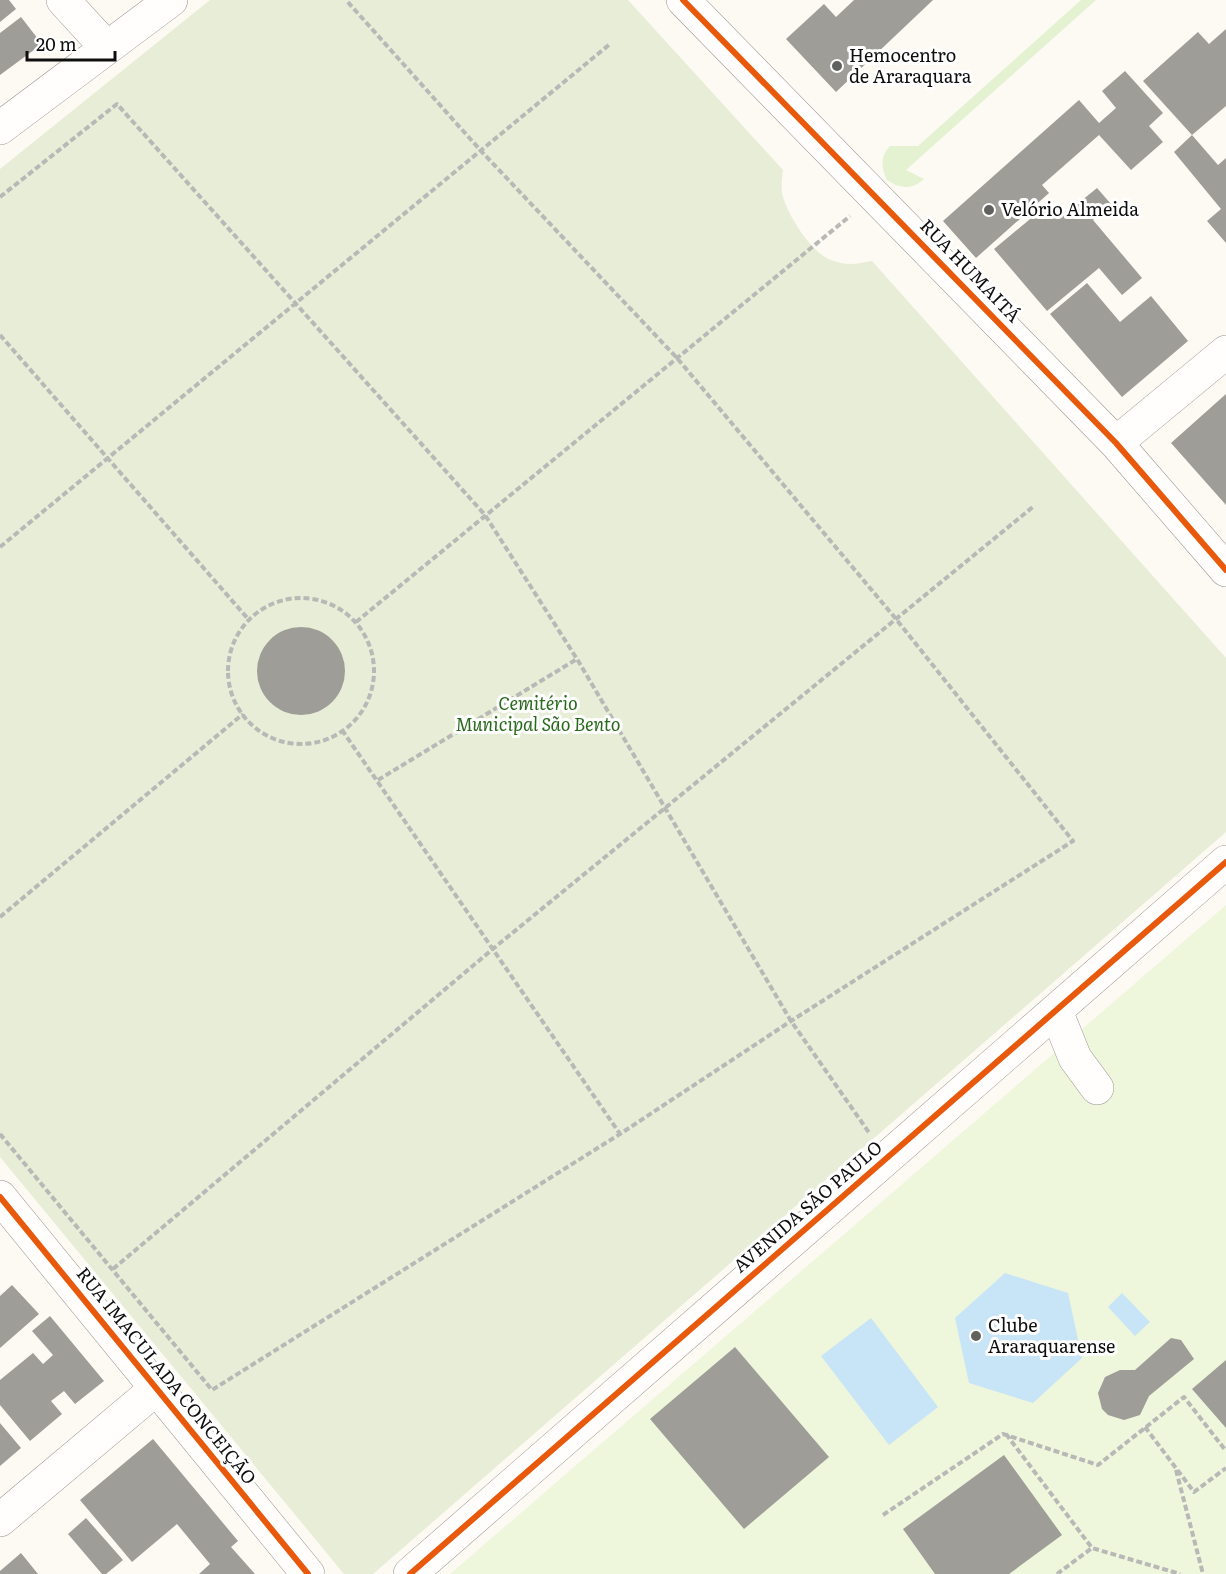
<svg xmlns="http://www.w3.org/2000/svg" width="1226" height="1574" viewBox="0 0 1226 1574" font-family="Literata,serif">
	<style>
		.green { fill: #e4f2d2 }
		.cemetery { fill: #e7edd6 }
		.pitch { fill: #eef6db }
		.water { fill: #c8e5f7 }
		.building { fill: #9f9d98 }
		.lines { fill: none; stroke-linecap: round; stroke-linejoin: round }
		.minor-casing { stroke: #959491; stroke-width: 34 }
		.path { stroke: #b8b8b6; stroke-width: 4; stroke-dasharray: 6 3; stroke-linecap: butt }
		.minor { stroke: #fffefd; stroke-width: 33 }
		.cycleway-casing { stroke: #fff; stroke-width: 10 }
		.cycleway { stroke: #e8590c; stroke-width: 6 }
		.poi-dot { fill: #61615e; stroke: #fff; stroke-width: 2 }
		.labels { text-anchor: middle; stroke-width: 6; stroke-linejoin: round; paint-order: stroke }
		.poi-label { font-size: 18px; fill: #0e0e0e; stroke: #fff; text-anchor: start }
		.street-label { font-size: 18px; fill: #0e0e0e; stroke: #fff }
		.park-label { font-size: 18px; font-style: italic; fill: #286a1b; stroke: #fff }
	</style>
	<rect width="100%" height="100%" fill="#fcfaf2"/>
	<path class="green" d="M1081 0H1096L906 170 924 179C912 190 900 189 887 180 881 168 880 156 890 146H918Z"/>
	<path class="cemetery" d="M210 0H628L783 170C782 177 781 186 782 193 786 213 811 253 831 260 845 266 858 264 872 261L1226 658V832L373 1574H344L0 1157V169Z"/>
	<path class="pitch" d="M1226 905V1574H450Z"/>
	<path class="water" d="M1005 1273 1068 1293 1082 1358 1033 1403 969 1383 955 1318Z
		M1122 1293 1150 1322 1135 1336 1108 1307Z
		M871 1318 938 1407 889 1445 821 1356Z"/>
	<path class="building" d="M0 0H9L16 9 0 22Z
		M854 0H933L836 92 786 39 824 4 836 17Z
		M21 17 42 44 0 75V33Z
		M1226 29V106L1192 135 1143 81 1198 32 1209 44Z
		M1125 71 1163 113 1149 126 1163 142 1131 170 1099 135 1042 185 1049 193 976 258 943 221 1079 100 1099 123 1116 108 1102 91Z
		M1192 135 1218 165 1226 158V243L1207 221 1221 209 1174 152Z
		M1097 188 1111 204 1093 220 1142 278 1122 295 1099 268 1047 311 994 249 1047 205 1059 219Z
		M1087 283 1120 322 1151 296 1188 341 1122 397 1050 314Z
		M1226 394V505L1171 443Z
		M257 671a44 44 0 1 1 88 0a44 44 0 1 1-88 0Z
		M12 1285 39 1314 0 1348V1296Z
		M50 1316 104 1381 75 1404 64 1391 51 1401 62 1414 30 1441 0 1405V1380L33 1353 43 1364 53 1355 32 1331Z
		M1171 1338 1181 1340 1194 1359 1149 1396 1140 1415 1124 1420 1108 1415 1102 1409 1098 1393 1105 1377 1120 1370H1135Z
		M735 1347 829 1457 744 1529 650 1419Z
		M1226 1360V1428L1192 1389Z
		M0 1423 21 1448 0 1466Z
		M153 1439 238 1541 231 1547 255 1574H199L210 1564 177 1524 132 1562 80 1500Z
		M1004 1455 1062 1535 1009 1574H935L903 1529Z
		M86 1518 123 1560 106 1574H102L68 1534Z
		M21 1553 38 1574H0V1571Z"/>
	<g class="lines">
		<g class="minor-casing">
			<path id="minor" d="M63 0 106 47
				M683 0 1116 443 1226 570
				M0 128 171 0
				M1116 443 1226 352
				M1056 1011 1075 1058 1097 1088
				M0 1197 308 1574
				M0 1520 157 1388
				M410 1574 1226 862"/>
		</g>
		<path class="path" d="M0 197 117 104 485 515 577 659 791 1021 870 1134
			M0 335 249 620
			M0 547 610 44
			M228 671a73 73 0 1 1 146 0a73 73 0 1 1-146 0Z
			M356 622 850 216
			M342 730 620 1134
			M378 780 577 659
			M0 917 243 714
			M0 1134 212 1390 620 1134 791 1021 1073 841 896 619 677 358 482 152 346 0
			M113 1269 494 948 1034 506
			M1145 1427 1194 1492 1226 1468
			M1006 1434 1092 1548 1180 1574
			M1176 1470 1203 1574
			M883 1515 1003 1434 1098 1465 1184 1397 1226 1451
			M1057 1574 1092 1548"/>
		<use href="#minor" class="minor"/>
		<g class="cycleway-casing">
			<path id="cycleway" d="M683 0 1116 443 1226 570
				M0 1197 308 1574
				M410 1574 1226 862"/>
		</g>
		<use href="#cycleway" class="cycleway"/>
	</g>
	<g class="poi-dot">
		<circle cx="837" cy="66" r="6"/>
		<circle cx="989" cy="210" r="6"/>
		<circle cx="976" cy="1336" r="6"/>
	</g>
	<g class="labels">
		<g class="poi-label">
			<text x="849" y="62">Hemocentro<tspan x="849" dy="21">de Araraquara</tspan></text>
			<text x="1001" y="216">Velório Almeida</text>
			<text x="988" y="1332">Clube<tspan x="988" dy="21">Araraquarense</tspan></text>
		</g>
		<g class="street-label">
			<text transform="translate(970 271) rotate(46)" y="6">RUA HUMAITÁ</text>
			<text transform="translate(808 1207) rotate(-41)" y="6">AVENIDA SÃO PAULO</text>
			<text transform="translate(166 1376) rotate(51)" y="6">RUA IMACULADA CONCEIÇÃO</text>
		</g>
		<g class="park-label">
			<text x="538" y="710">Cemitério<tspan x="538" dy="21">Municipal São Bento</tspan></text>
		</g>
	</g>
	<path d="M27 51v9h88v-9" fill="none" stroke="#0e0e0e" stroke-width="3"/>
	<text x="36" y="51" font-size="18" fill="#0e0e0e" stroke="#ffffff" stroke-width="4.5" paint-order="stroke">20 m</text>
</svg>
